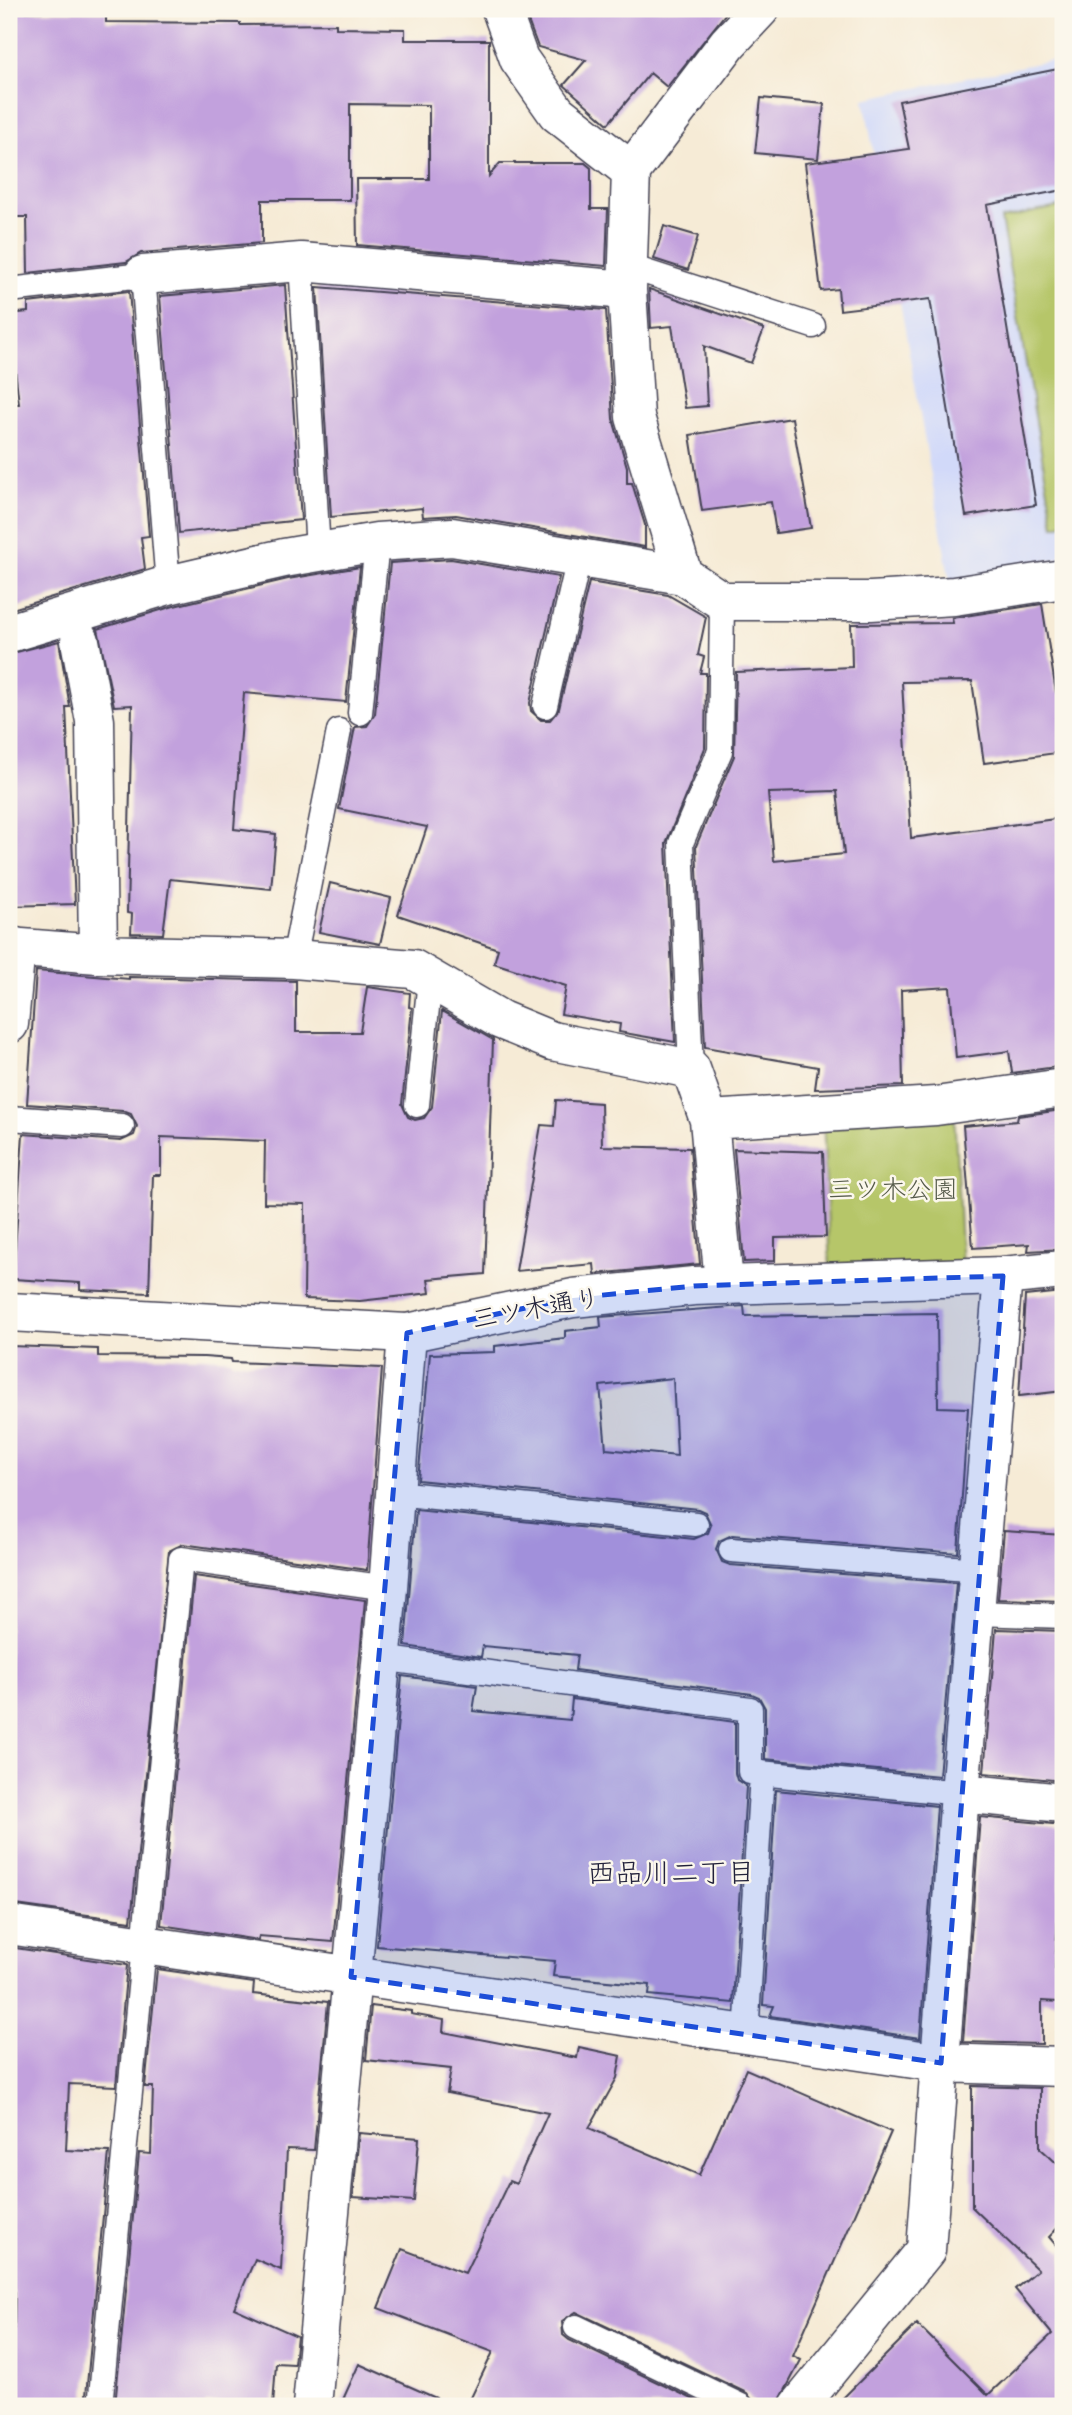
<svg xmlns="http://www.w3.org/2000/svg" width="1072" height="2415" viewBox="0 0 1072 2415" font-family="Sriracha,'Klee One',sans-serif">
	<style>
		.built { fill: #d1d9f9 }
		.green { fill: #b6c669; stroke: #6c7452; stroke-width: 2 }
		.building { fill: #c2a1dd; fill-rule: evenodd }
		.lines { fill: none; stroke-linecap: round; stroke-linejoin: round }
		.service-casing { stroke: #424052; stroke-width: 27 }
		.minor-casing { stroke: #424052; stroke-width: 41 }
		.tertiary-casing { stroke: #424052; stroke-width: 41 }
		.service { stroke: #fff; stroke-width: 24 }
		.minor { stroke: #fff; stroke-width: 38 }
		.tertiary { stroke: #fff; stroke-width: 38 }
		.marked { fill: #1d4ed8; fill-opacity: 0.2; stroke: #1d4ed8; stroke-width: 5; stroke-dasharray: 14 9; stroke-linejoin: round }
		.labels { text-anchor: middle; stroke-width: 5; stroke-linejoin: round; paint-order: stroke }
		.park-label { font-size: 26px; fill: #565b4b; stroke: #fbf7ec }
		.street-label { font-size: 26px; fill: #22223b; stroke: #fbf7ec }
		.neighbourhood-label { font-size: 28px; fill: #22223b; stroke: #fbf7ec }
	</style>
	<rect width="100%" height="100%" fill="#fbf7ec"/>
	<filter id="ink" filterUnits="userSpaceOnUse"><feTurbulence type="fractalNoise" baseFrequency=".0143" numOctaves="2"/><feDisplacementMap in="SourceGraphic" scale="14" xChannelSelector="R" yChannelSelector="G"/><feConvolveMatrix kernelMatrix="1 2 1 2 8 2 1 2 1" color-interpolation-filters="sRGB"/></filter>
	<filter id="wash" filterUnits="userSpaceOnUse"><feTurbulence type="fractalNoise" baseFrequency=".00686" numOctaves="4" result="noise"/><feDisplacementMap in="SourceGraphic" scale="28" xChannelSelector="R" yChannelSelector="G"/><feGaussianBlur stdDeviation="1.57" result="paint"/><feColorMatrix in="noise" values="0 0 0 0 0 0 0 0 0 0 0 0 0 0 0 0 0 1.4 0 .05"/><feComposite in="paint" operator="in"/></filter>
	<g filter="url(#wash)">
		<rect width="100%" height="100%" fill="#f6ebd6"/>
		<path class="built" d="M1063 58V558L950 582 864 99Z"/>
		<path class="green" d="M1063 206V524L1054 526 1001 219Z
			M954 1109 962 1267 830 1270 823 1118Z"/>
		<g id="blocks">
			<path class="building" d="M530 9H729L667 87 650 73 608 124 564 85 586 60 538 47 527 18Z
				M9 11 106 12V22L240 23V25L336 24V28L405 29V40H489V176L500 163H585L591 168V209H608L606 266 357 245 356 179H429V105L350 104V200H262V243L141 253 126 262 28 273 27 217H9Z
				M1063 68V190L987 205 1036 505 966 516 930 299 840 310 838 289 821 291 805 163 909 149 899 101Z
				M761 98 824 104 818 159 755 153Z
				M664 226 698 236 688 270 654 259Z
				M285 285 301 520 179 533 160 296Z
				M317 287 606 310 613 419 627 467V483H632L645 525V547L456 515 423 517 422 508 331 517Z
				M649 289 764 329 751 363 704 346 707 406 685 408 672 326 651 328Z
				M129 291 149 536 141 537 145 569 9 610V404H19L9 314 28 312V303Z
				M792 418 811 528 776 533 771 502 702 511 690 435Z
				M451 559 559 577 530 703 531 711 541 720H550L559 709 589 582 668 595 706 617 698 655 704 657 700 673H706L705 748 666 843 675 1042 619 1032 620 1024 561 1014 566 986 494 963 498 949 398 915 427 827 339 809 355 727 367 726 375 714 390 563Z
				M360 567 346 702 244 693 234 829 276 834 271 889 170 879 163 934 131 933 132 914 127 913 132 705 114 706 98 629 174 606 288 579Z
				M1042 604 1056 692 1063 691V752L984 763 972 681 902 682 911 838 1063 818V1066L1012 1073 1009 1051 956 1058 950 987 901 990 903 1086 815 1089 818 1067 705 1047 696 846 734 756 736 672 852 667 851 624 953 623 952 618ZM837 791 844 854 774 861 768 793Z
				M59 641 70 707H66L75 904 9 906V654Z
				M330 883 391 898 380 944 319 932Z
				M36 971 129 979V977L296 981V1032H360L367 987 410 993 409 1007 412 1008 402 1104 408 1117 415 1120 424 1118 432 1107 442 1011 493 1040 485 1274 428 1279 430 1293 360 1301 304 1299 305 1204 264 1203 265 1141 161 1137V1175H153L149 1293 80 1290V1283L13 1279 23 1134 121 1141 134 1135 137 1126 131 1114 123 1111 27 1104Z
				M556 1100 601 1103 602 1146 690 1148 700 1264 595 1274 594 1264 516 1271 541 1125 554 1126Z
				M1062 1110 1063 1249 1028 1251 1029 1244 973 1248 963 1126 1017 1121 1018 1116Z
				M734 1149 823 1152 826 1237 775 1238V1261L744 1262Z
				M1063 1292V1391L1019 1396 1025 1296Z
				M744 1306 745 1316 937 1313 938 1407 968 1408 958 1553 732 1535 719 1541 716 1549 722 1562 730 1565 956 1583 939 1776 765 1759V1708L759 1697 752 1694 575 1670 577 1655 483 1646 481 1657 405 1646 416 1510 694 1539 708 1533 711 1525 705 1512 698 1509 418 1480 430 1354 495 1352V1346L565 1338V1331L601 1327 600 1317ZM673 1378 677 1456 606 1449 600 1386Z
				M9 1346 98 1349V1356L204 1357 231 1359 232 1362 382 1368 367 1570 183 1544 169 1551 131 1921 9 1904Z
				M1004 1531 1063 1535V1601L998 1599Z
				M194 1576 365 1600 333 1942 259 1936 258 1940 161 1925Z
				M996 1629 1063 1631V1781L984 1773Z
				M402 1676 477 1686 473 1711 570 1720 572 1699 735 1722V1773L737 1780 746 1786 733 2003 649 1995 650 1985 553 1976 555 1961 377 1946Z
				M776 1790 937 1806 920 2038 770 2016 774 2006 763 2005Z
				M980 1817 1063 1825 1055 1968H1060L1059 2002 1042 2001V2044L963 2042Z
				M9 1947 127 1965 116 2086 69 2084 66 2150 109 2152 85 2406H12L15 2292H9Z
				M157 1969 254 1983 253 1994 328 2002 314 2150 287 2149 281 2270 255 2259 234 2308 297 2336 294 2364 276 2363 273 2406 206 2403 205 2406H115L139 2153 151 2154 153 2087H145Z
				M371 2006 411 2011V2014L444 2020 443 2032 577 2058 579 2047 621 2056 617 2078 589 2128 699 2175 746 2069 891 2132 793 2356 801 2360 777 2406H756L747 2393 576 2312 562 2321 563 2335 569 2340 707 2406H467L493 2352 378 2308 402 2249 465 2273 509 2181 516 2184 548 2113 447 2093 451 2069 366 2060Z
				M972 2086 1040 2088V2148L1063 2169V2222L1049 2237 1061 2251 1063 2249V2406H835L917 2324 988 2395 1052 2334 1015 2289 1038 2270 972 2207Z
				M359 2133 419 2138 414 2201 353 2197Z
				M359 2364 454 2406H340Z"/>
		</g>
	</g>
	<g filter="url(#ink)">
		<use href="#blocks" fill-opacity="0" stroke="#424052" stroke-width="2"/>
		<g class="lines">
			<g class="service-casing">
				<path id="service" d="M301 262 318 551
					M627 266 813 326
					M9 290 143 275 168 585
					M545 706 579 558
					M360 713 377 542
					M294 959 339 731
					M691 1069 681 843 720 751 722 601
					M417 1105 430 979
					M9 1118 122 1126
					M395 1493 696 1524
					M731 1550 979 1570
					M976 1613 1063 1616
					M381 1658 750 1709V1772L960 1793
					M746 2036 762 1773
					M576 2327 741 2406
					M100 2406 181 1559 388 1588"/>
			</g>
			<g class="minor-casing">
				<path id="minor" d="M501 9 519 59 557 113 631 171
					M143 275 301 262 627 290
					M683 575 635 417 627 290 631 171 728 43 760 9
					M9 633 168 585 284 558 377 542 452 537 683 575 722 601H871L954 596 1063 579
					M80 641 95 721 98 954
					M9 947 98 954 294 959 413 969 501 1020 552 1041 691 1069 709 1120 724 1283
					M9 1024 16 947
					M709 1120 936 1106 1063 1088
					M960 1793 1063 1803
					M9 1925 941 2063 1063 2067
					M312 2406 388 1588 407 1333
					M799 2406 926 2250 960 1793 1003 1276"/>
			</g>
			<g class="tertiary-casing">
				<path id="tertiary" d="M9 1312 407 1333 573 1298 694 1286 1003 1276 1063 1270"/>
			</g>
			<use href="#service" class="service"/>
			<use href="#minor" class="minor"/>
			<use href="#tertiary" class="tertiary"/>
		</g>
	</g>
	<path class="marked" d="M1003 1276 941 2063 351 1977 407 1333 573 1298 694 1286Z"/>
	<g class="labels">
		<g class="park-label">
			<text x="893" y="1198">三ツ木公園</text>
		</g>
		<g class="street-label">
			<text transform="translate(536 1308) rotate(-10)" y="9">三ツ木通り</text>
		</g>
		<g class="neighbourhood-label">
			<text x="671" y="1882">西品川二丁目</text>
		</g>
	</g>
	<rect width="1072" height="2415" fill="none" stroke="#fbf7ec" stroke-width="35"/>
</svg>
